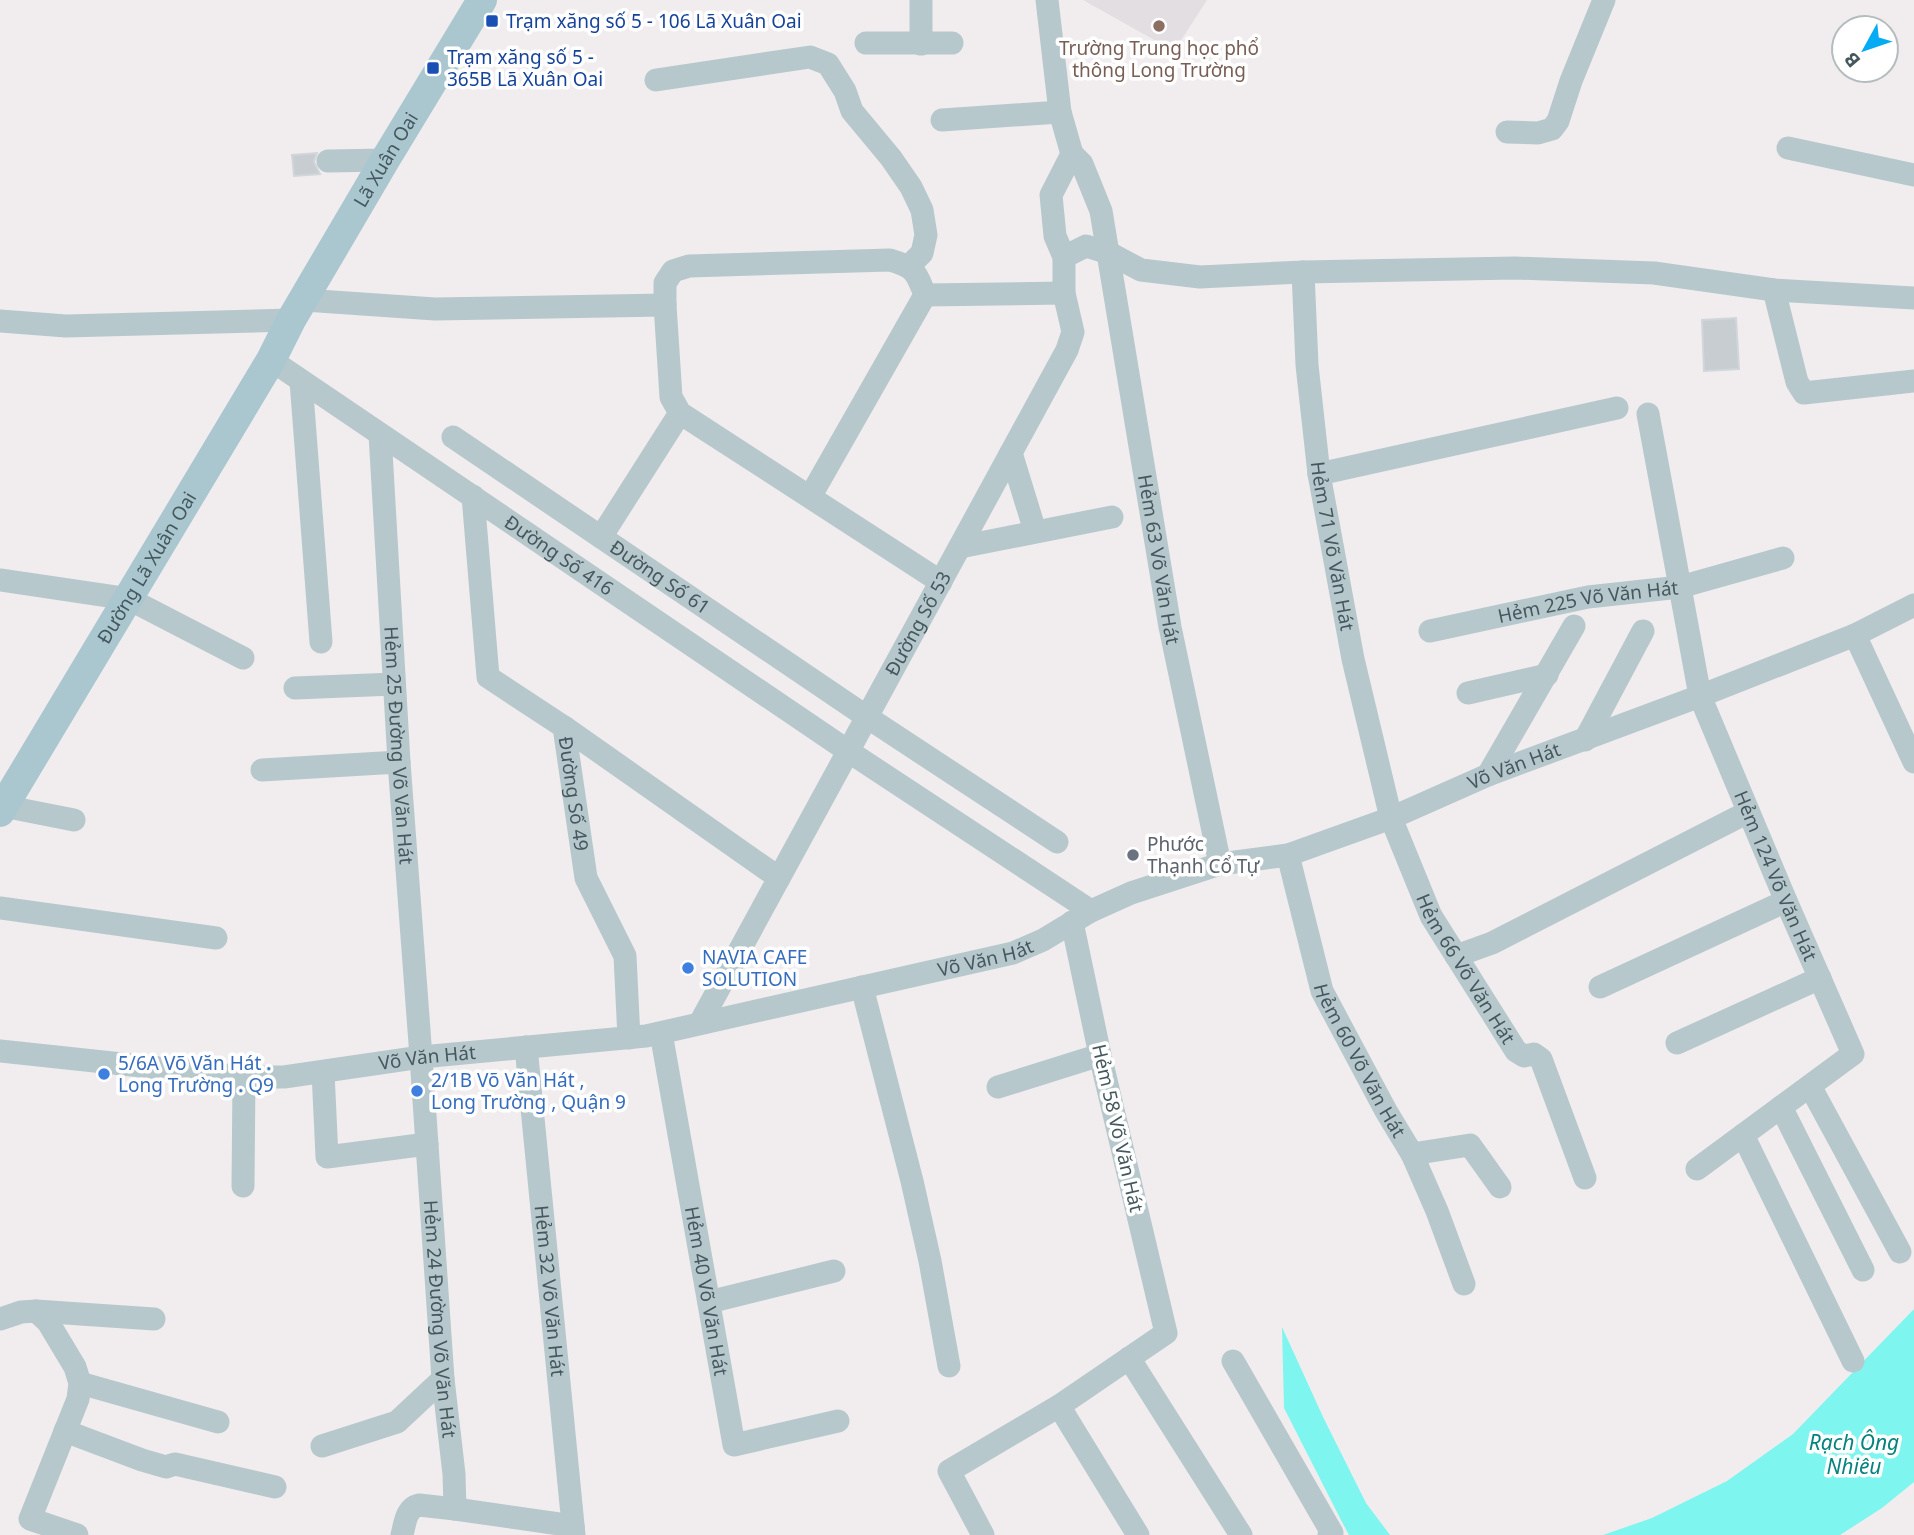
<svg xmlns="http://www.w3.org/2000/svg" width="1914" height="1535" viewBox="0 0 1914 1535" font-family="'Noto Sans',sans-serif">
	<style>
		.education { fill: #e2dee1 }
		.water { fill: #7ff5ef }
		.building { fill: #c7cdd1; stroke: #d1d6da; stroke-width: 2 }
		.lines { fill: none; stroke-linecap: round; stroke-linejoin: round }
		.minor { stroke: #b7c8cd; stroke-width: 23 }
		.major { stroke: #aac7d0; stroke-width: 30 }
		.transit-dot { fill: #1a4fb4; stroke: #fff; stroke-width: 2.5 }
		.education-dot { fill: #8d6e63; stroke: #fff; stroke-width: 2.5 }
		.worship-dot { fill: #6b7280; stroke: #fff; stroke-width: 2.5 }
		.shop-dot { fill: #3f7fe0; stroke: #fff; stroke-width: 2.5 }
		.labels { text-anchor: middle; stroke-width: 7; stroke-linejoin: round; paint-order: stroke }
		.transit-label { font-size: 19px; fill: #164399; stroke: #fff; text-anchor: start }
		.education-label { font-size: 19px; fill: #785e54; stroke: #fff }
		.street-label { font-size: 19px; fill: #44585d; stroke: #fff }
		.worship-label { font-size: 19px; fill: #5b616d; stroke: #fff; text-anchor: start }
		.shop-label { font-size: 19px; fill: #366cbe; stroke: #fff; text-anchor: start }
		.water-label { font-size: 21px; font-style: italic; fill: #05837d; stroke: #fff }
	</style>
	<rect width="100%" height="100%" fill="#f1edee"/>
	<path class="education" d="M1083 0H1207L1174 51Z"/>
	<path class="water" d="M1914 1309V1482L1882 1508 1840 1535H1603L1652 1518 1727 1481 1793 1434Z
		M1282 1327 1324 1419 1366 1503 1390 1535H1349L1341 1520 1284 1408Z"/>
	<path class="building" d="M317 153 314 162 320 174 294 176 292 155Z
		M1736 318 1739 369 1704 371 1702 320Z"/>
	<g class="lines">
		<g class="minor">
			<path d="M1047 0 1060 112 1072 154 1051 195 1055 236 1064 257"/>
			<path d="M866 43H952"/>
			<path d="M921 44V0"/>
			<path d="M656 80 810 57 828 64 845 91 852 111 891 158 911 187 922 210 926 235 922 253 909 266"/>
			<path d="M942 120 1060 112"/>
			<path d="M1507 132 1538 133 1552 129 1558 121 1571 81 1604 0"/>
			<path d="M1788 148 1914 175"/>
			<path id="s1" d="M1072 154 1082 164 1101 211 1170 627 1220 864"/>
			<path d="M328 161 385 160"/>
			<path id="s2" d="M1303 272 1307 365 1319 474 1353 659 1391 818 1431 916 1516 1051 1524 1056 1534 1054 1541 1059 1585 1178"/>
			<path d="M1774 290 1797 382 1804 393 1914 381"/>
			<path d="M925 295 1064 293"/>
			<path d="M304 300 435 309 665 305"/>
			<path d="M0 321 66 326 291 320"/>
			<path id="s3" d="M271 360 848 751 1091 911"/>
			<path d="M301 381 321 642"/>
			<path d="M1648 414 1680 587 1783 558"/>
			<path id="s4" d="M380 434 399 762 421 1057 443 1379 454 1474 455 1509 419 1505C406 1508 405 1523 402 1535"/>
			<path id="s5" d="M453 437 867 717 1057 842"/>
			<path d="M1011 453 1035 531"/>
			<path d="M1319 474 1617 408"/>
			<path id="s6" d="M473 496 488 677 564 727 586 878 625 956 629 1038"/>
			<path d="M810 497 925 295C916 271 914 267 890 260L689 266 673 271 665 283V305L671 397 680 413 941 582"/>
			<path d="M601 537 680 413"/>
			<path d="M960 547 1112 517"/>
			<path d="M0 580 129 599 243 658"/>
			<path id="s7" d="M1430 631 1588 597 1680 587 1700 696 1786 901 1853 1054 1697 1169"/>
			<path d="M1855 635 1914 762"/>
			<path d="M295 688 394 684"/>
			<path d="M1468 693 1547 675"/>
			<path d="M564 727 779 878"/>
			<path d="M1585 740 1643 631"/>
			<path d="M262 770 399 762"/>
			<path d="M1488 775 1574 626"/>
			<path d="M3 806 74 820"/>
			<path id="s8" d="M1288 855 1322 991 1386 1111 1412 1154 1470 1145 1500 1187"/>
			<path d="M0 908 216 938"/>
			<path d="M1456 956 1492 943 1748 812"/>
			<path d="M862 987 912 1181 930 1261 949 1366"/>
			<path d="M1600 987 1786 901"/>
			<path id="s9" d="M700 1023 1067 350 1073 332 1064 293V257L1086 246 1109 253 1141 270 1200 277 1303 272 1515 268 1654 273 1774 290 1914 298"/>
			<path id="s10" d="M661 1033 734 1445 838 1421"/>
			<path d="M1677 1043 1820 978"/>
			<path id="s11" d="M526 1047 574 1535"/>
			<path id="s12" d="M0 1051 244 1077H284L421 1057 646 1036 1013 953 1043 940 1091 911 1131 893 1220 864 1288 855 1391 818 1488 775 1700 696 1855 635 1914 605"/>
			<path d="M323 1072 327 1157 427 1144"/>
			<path d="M1810 1086 1900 1252"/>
			<path d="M998 1087 1100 1055"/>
			<path d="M1781 1107 1863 1270"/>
			<path d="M1743 1135 1853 1361"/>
			<path d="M1412 1154 1437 1211 1464 1284"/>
			<path d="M243 1186 244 1077"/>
			<path d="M709 1302 834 1271"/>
			<path d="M36 1311 154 1319"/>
			<path d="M0 1319 21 1312 36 1311 48 1322 75 1367 80 1383 78 1399 30 1519 77 1535"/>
			<path d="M1129 1358 1241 1535"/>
			<path d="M1233 1361 1332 1533 1329 1535"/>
			<path d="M80 1383 218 1422"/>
			<path d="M1059 1406 1138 1535"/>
			<path d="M65 1431 142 1460 166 1467 175 1464 275 1487"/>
			<path d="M322 1446 397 1422 443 1379"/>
			<path d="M455 1509 573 1526"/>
			<path d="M983 1535 949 1471 1059 1406 1166 1333 1100 1055 1072 922"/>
		</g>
		<path class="major" id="s13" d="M0 812 271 360 291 320 385 160 482 0"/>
	</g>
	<g class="transit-dot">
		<rect x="485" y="14" width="14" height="14" rx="3.5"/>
		<rect x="426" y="61" width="14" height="14" rx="3.5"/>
	</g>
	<circle class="education-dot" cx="1159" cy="26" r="7"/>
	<circle class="worship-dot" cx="1133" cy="855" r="7"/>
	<g class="shop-dot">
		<circle cx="688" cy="968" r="7"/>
		<circle cx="104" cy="1074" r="7"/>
		<circle cx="417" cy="1091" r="7"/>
	</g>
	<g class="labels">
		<g class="transit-label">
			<text x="506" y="28">Trạm xăng số 5 - 106 Lã Xuân Oai</text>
			<text x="447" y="64">Trạm xăng số 5 -<tspan x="447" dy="22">365B Lã Xuân Oai</tspan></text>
		</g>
		<g class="education-label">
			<text x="1159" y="55">Trường Trung học phổ<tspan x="1159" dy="22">thông Long Trường</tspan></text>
		</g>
		<g class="street-label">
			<text dy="7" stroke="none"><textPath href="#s13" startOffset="758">Lã Xuân Oai</textPath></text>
			<text dy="7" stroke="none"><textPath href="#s2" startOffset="276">Hẻm 71 Võ Văn Hát</textPath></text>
			<text dy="7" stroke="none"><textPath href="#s3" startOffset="348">Đường Số 416</textPath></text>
			<text dy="7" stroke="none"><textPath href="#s1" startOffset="418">Hẻm 63 Võ Văn Hát</textPath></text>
			<text dy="7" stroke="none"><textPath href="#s13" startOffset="285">Đường Lã Xuân Oai</textPath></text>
			<text dy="7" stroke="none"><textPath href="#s5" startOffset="250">Đường Số 61</textPath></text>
			<text dy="7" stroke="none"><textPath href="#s7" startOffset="161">Hẻm 225 Võ Văn Hát</textPath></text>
			<text dy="7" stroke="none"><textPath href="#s9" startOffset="455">Đường Số 53</textPath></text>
			<text dy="7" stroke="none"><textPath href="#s4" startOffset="312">Hẻm 25 Đường Võ Văn Hát</textPath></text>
			<text dy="7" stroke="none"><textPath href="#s12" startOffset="1564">Võ Văn Hát</textPath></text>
			<text dy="7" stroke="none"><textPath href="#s6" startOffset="340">Đường Số 49</textPath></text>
			<text dy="7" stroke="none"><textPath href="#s7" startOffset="560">Hẻm 124 Võ Văn Hát</textPath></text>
			<text dy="7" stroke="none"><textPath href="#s12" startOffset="998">Võ Văn Hát</textPath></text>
			<text dy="7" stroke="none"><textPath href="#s2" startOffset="723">Hẻm 66 Võ Văn Hát</textPath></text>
			<text dy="7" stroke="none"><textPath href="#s12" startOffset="430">Võ Văn Hát</textPath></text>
			<text dy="7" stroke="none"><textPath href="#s8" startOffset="219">Hẻm 60 Võ Văn Hát</textPath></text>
			<text transform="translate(1118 1128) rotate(77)" y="7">Hẻm 58 Võ Văn Hát</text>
			<text dy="7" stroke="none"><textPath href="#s11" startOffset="245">Hẻm 32 Võ Văn Hát</textPath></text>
			<text dy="7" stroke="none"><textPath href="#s10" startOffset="262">Hẻm 40 Võ Văn Hát</textPath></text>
			<text dy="7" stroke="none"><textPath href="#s4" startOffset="887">Hẻm 24 Đường Võ Văn Hát</textPath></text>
		</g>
		<g class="worship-label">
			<text x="1147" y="851">Phước<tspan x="1147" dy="22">Thạnh Cổ Tự</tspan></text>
		</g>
		<g class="shop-label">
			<text x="702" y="964">NAVIA CAFE<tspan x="702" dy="22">SOLUTION</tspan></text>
			<text x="118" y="1070">5/6A Võ Văn Hát .<tspan x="118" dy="22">Long Trường . Q9</tspan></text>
			<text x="431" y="1087">2/1B Võ Văn Hát ,<tspan x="431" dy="22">Long Trường , Quận 9</tspan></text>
		</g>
		<g class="water-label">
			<text x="1854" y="1450">Rạch Ông<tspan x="1854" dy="24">Nhiêu</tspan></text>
		</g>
	</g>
	<g transform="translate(1865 49) rotate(230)"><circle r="33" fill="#ffffff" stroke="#b4bcbe" stroke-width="2"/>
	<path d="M0-5L12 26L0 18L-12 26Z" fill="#05abf3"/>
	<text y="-10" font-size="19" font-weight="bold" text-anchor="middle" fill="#44585d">B</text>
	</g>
</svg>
